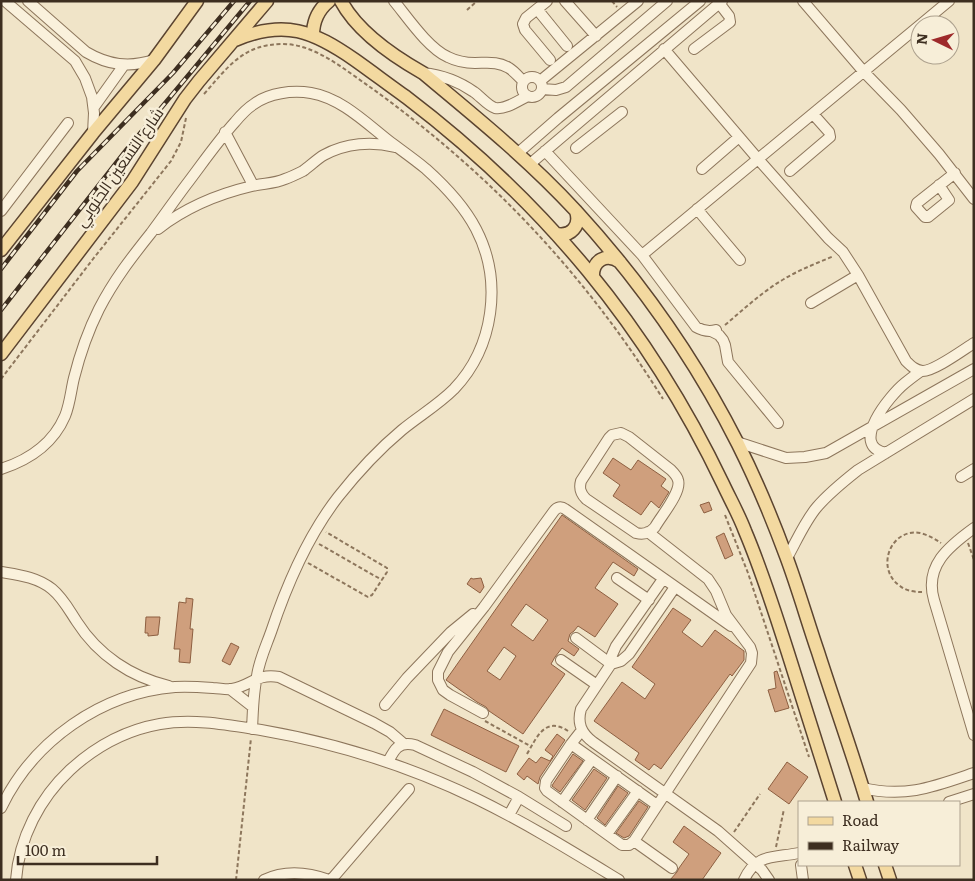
<svg xmlns="http://www.w3.org/2000/svg" width="975" height="881" viewBox="0 0 975 881" font-family="Literata,Cairo,serif">
	<style>
		.building { fill: #cf9f7d; stroke: #8d5f41; fill-rule: evenodd }
		.lines { fill: none; stroke-linecap: round; stroke-linejoin: round }
		.minor-casing { stroke: #8d765c; stroke-width: 12 }
		.major-casing { stroke: #5b4430; stroke-width: 15 }
		.path { stroke: #8d765c; stroke-width: 2; stroke-dasharray: 4 2.5; stroke-linecap: butt }
		.minor { stroke: #faf1dc; stroke-width: 10 }
		.major { stroke: #f3d9a0; stroke-width: 12 }
		.rail-casing { stroke: #3d2e20; stroke-width: 4.5 }
		.rail { stroke: #f7eed8; stroke-width: 2.5; stroke-dasharray: 8; stroke-linecap: butt }
		.labels { text-anchor: middle; stroke-width: 5; stroke-linejoin: round; paint-order: stroke }
		.street-label { font-size: 16px; fill: #3d2e20; stroke: #f7eed8 }
	</style>
	<rect width="100%" height="100%" fill="#f0e4c8"/>
	<path class="building" d="M613 458 631 470 638 460 666 479 661 486 669 492 659 508 651 501 641 515 613 496 620 485 603 473Z
		M709 502 712 510 704 513 700 505Z
		M562 515 638 569 634 576 613 562 595 588 618 604 595 637 578 626 574 631 570 634 568 641 579 649 574 656 562 648 555 657 551 664 565 674 523 734 489 711 486 707 477 702 446 680ZM526 604 548 620 533 641 511 625ZM504 647 516 656 500 680 487 671Z
		M724 533 733 555 725 559 716 537Z
		M471 578 473 579 481 578 484 587 480 593 467 584Z
		M186 598 193 599 190 629H193L190 663 179 662 180 649H174L179 602 186 603Z
		M673 608 691 620 682 632 702 647 715 630 744 651V660L732 676 730 674 661 769 654 764 649 770 635 760 639 753 594 721 622 682 645 699 655 684 632 667Z
		M146 617H160L158 635 148 636V633H145Z
		M231 643 239 647 230 665 222 661Z
		M777 671 789 708 775 712 768 690 776 688 774 672Z
		M444 709 519 746 506 772 431 735Z
		M557 734 565 740 540 777 538 784 527 776 524 780 517 774 529 758 536 763 541 757 550 761 553 756 545 750Z
		M573 754 583 761 560 792 552 786 553 784Z
		M787 762 808 777 789 804 768 789Z
		M594 769 607 778 585 810 572 800Z
		M618 786 628 793 605 825 597 818Z
		M639 801 648 807 629 836 624 838 616 833Z
		M684 826 721 853 702 880H670L677 872 679 868 689 854 673 842Z"/>
	<g class="lines">
		<g class="minor-casing">
			<path id="minor" d="M5 1 75 61 85 78 92 97 94 113 93 133
				M28 1 86 52C108 65 129 68 154 60
				M394 1C408 18 428 48 448 57 456 61 466 63 475 63 487 63 498 61 509 68 514 71 519 77 523 81
				M547 1 526 18 523 24 525 30 550 60
				M565 1 596 36
				M803 1 864 72 901 110 939 154 974 199
				M537 9 567 46
				M920 25 949 1
				M664 49 758 159 828 238 843 252 858 275 906 361C911 366 915 370 922 371 933 372 963 350 974 343
				M694 49 730 22 729 16 719 3
				M423 73C441 75 460 82 474 92 480 96 488 106 495 108 506 110 519 100 528 96
				M522 87a10 10 0 1 1 20 0a10 10 0 1 1-20 0Z
				M540 81 638 1
				M542 89 556 90 566 87 667 1
				M94 107 124 65
				M225 132 253 185
				M576 148 622 112
				M545 151 642 255 696 327C703 331 709 332 716 330
				M518 153 558 118 700 1
				M530 164 722 1
				M702 169 739 137
				M790 171 830 137 829 132 813 114
				M939 185 949 200 928 217H925L916 207 917 203 955 173
				M697 209 740 260
				M1 211 68 123
				M158 229C185 208 218 194 252 186 263 183 274 184 285 179 291 177 297 174 303 171 310 166 317 159 324 155 346 143 372 141 395 147
				M642 255 920 25
				M811 303 858 275
				M711 331 719 335 723 340 725 345 728 362 778 423
				M621 433 629 437 671 470C674 473 677 476 678 480 682 492 661 516 655 527 650 533 644 535 636 533L586 499C580 493 579 488 581 481L609 438 612 435Z
				M737 442 786 458 805 457 826 453 974 369
				M886 453C848 446 890 395 905 383 910 379 915 375 921 371
				M1 469C29 460 53 444 65 416 70 404 71 390 74 378 80 354 88 331 99 309 114 280 131 258 151 233 163 217 174 201 186 185 202 164 217 142 235 122 240 116 246 109 254 104 269 93 292 90 311 93 341 98 366 123 389 141 401 150 414 159 426 169 445 186 464 206 476 229 503 281 494 347 454 389 438 405 419 416 402 430 378 450 357 473 338 497 307 537 287 584 271 632 266 646 259 661 257 676 253 693 253 711 252 729
				M961 477 974 469
				M974 528C949 546 924 566 934 600L974 735
				M787 558C796 542 805 521 817 507 829 493 844 481 858 470L974 399
				M1 572C19 575 37 577 52 589 63 598 69 610 77 622 98 655 131 677 169 686
				M617 578 649 600
				M663 579 616 646 612 655 611 664 581 709C577 723 581 733 593 742L718 831 762 870 769 880
				M576 638 611 664
				M561 660 597 685
				M611 664 621 661 629 654 675 587
				M230 689 253 707
				M385 705 407 678 451 632 473 614
				M483 713 450 695 443 690 438 680V672L448 652 484 607 554 511C557 507 561 506 565 509L731 626
				M582 730 571 744 546 781 545 788 547 791 622 845H629L634 841 751 663 752 653 750 647 726 615 716 591 708 579 648 532
				M571 744 657 805
				M388 762C394 750 398 741 415 745L473 772 519 797 566 826
				M862 788C906 798 933 787 974 773
				M562 802 592 759
				M949 802 974 794
				M1 808C33 741 101 693 175 687 187 686 200 687 213 688 219 688 226 690 232 689 251 686 256 673 279 677L374 723 390 732 404 744
				M509 815 519 797
				M587 820 617 776
				M607 834 638 791
				M634 841 672 868
				M801 865 803 880
				M16 880C19 838 40 798 70 770 95 747 126 730 160 724 193 718 229 725 261 730 336 743 409 766 477 799 526 823 573 852 619 880
				M264 880C285 870 307 872 329 880
				M331 880 409 789
				M744 880C756 853 775 858 799 853"/>
		</g>
		<g class="major-casing">
			<path id="major" d="M341 1C357 31 393 56 423 73 476 117 529 160 576 211 640 281 695 359 738 444 756 480 772 518 786 556 798 588 807 620 818 652 834 702 852 752 867 802
				M313 35C313 21 318 10 329 1
				M235 40C285 19 313 31 355 60 372 72 389 85 406 97 544 202 648 327 723 484 730 499 739 515 745 531 762 571 775 612 788 653 804 703 820 753 835 802
				M556 234C571 237 581 226 576 211
				M1 250 93 133 154 60 197 1
				M593 277C592 261 606 252 620 262
				M1 354 132 182 185 99 199 81 267 1
				M855 865 860 880
				M885 865 890 880"/>
		</g>
		<path class="path" d="M612 1 617 7
			M467 10 477 1
			M204 94C228 67 243 44 283 44 315 44 345 70 370 87 491 174 584 273 663 399
			M725 325C744 309 762 292 784 279 799 270 817 263 834 256
			M1 379 93 259 171 161 181 142 186 118
			M725 515 748 573 809 757
			M968 543 974 560
			M319 544 382 580
			M308 563 368 597 372 595 387 572V568L326 532
			M922 592C915 592 906 591 900 586 875 569 890 528 920 533 928 535 935 539 941 543
			M485 721 532 747
			M527 754C537 737 545 716 568 731
			M734 832 760 794
			M776 847 784 809
			M236 880 251 738"/>
		<use href="#minor" class="minor"/>
		<use href="#major" class="major"/>
		<g class="rail-casing">
			<path id="rail" d="M1 269 77 171 173 73 234 1
				M1 310 127 149 250 1"/>
		</g>
		<use href="#rail" class="rail"/>
	</g>
	<g class="labels">
		<g class="street-label">
			<text transform="translate(119 167) rotate(-55)" y="6">شارع التسعين الجنوبي</text>
		</g>
	</g>
	<rect width="975" height="881" fill="none" stroke="#3d2e20" stroke-width="5"/>
	<rect x="798" y="801" width="162" height="65" fill="#f7eed8" stroke="#ada18e"/>
	<rect x="808" y="817" width="25" height="8" fill="#f3d9a0" stroke="#ada18e"/>
	<text x="842" y="826" font-size="15" fill="#3d2e20">Road</text>
	<rect x="808" y="842" width="25" height="8" fill="#3d2e20" stroke="#ada18e"/>
	<text x="842" y="851" font-size="15" fill="#3d2e20">Railway</text>
	<g transform="translate(935 40) rotate(275)"><circle r="24" fill="#f7eed8" stroke="#ada18e"/>
	<path d="M0-4L9 19L0 12L-9 19Z" fill="#9e2a2b"/>
	<text y="-8" font-size="14" font-weight="bold" text-anchor="middle" fill="#3d2e20">N</text>
	</g>
	<path d="M18 856v8h139v-8" fill="none" stroke="#3d2e20" stroke-width="2.5"/>
	<text x="25" y="856" font-size="15" fill="#3d2e20" stroke="#f7eed8" stroke-width="4" paint-order="stroke">100 m</text>
</svg>
